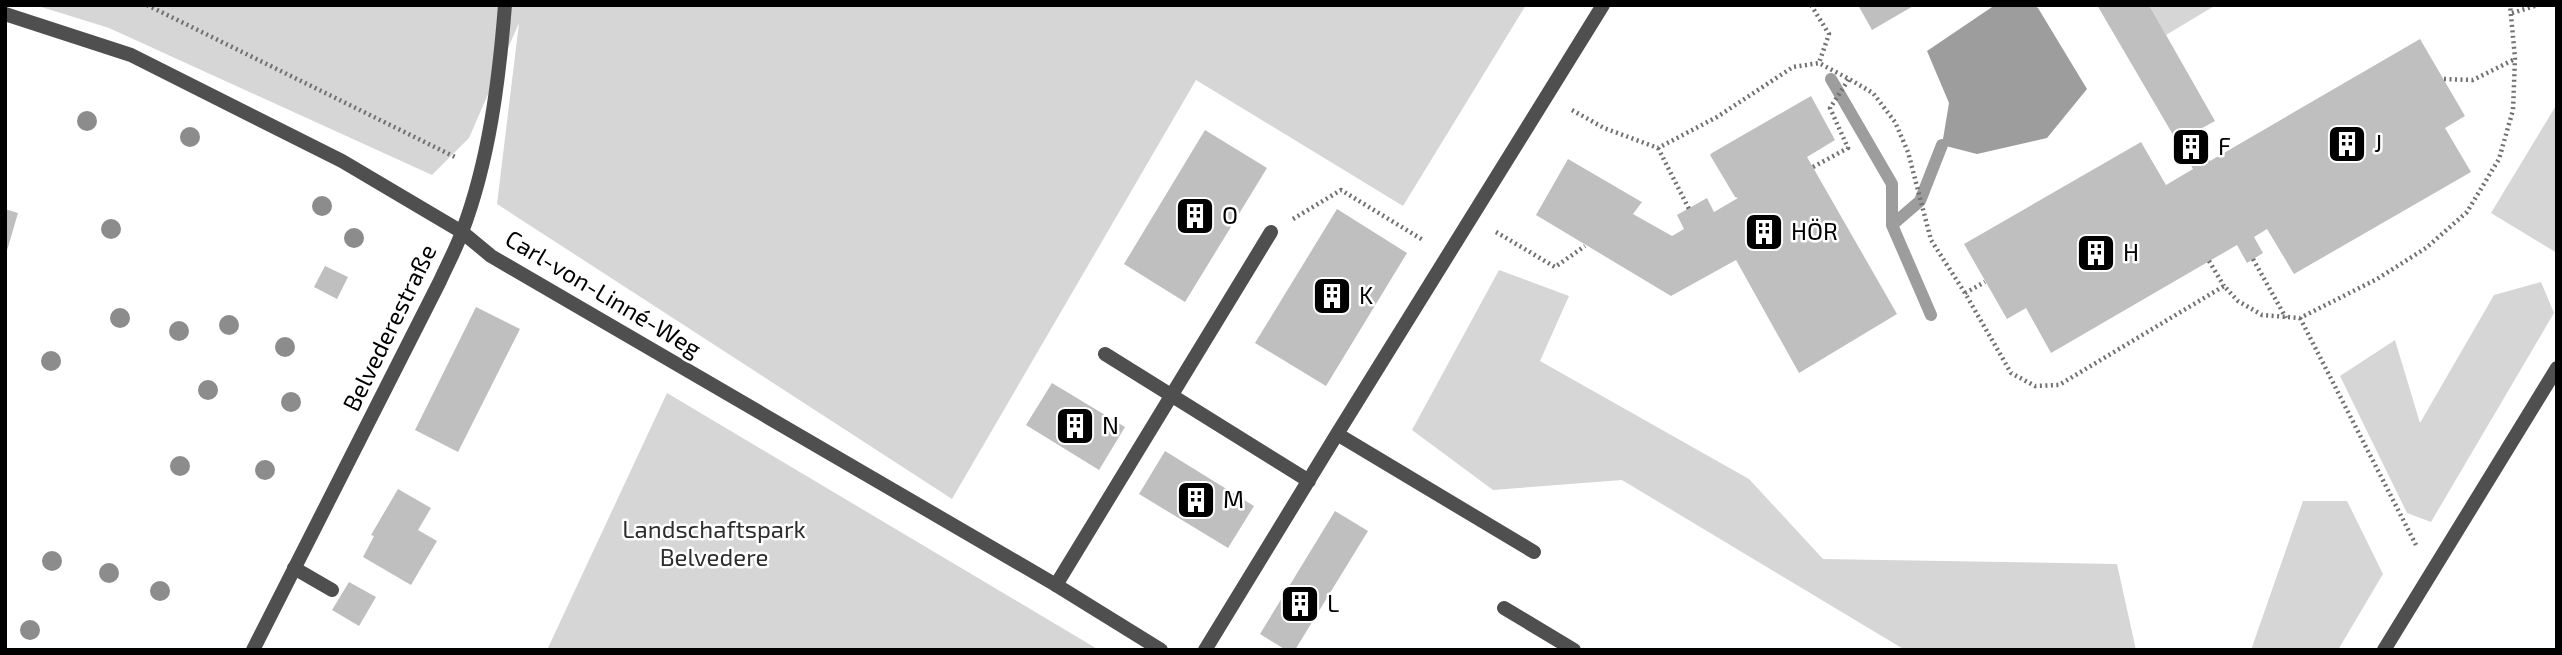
<svg xmlns="http://www.w3.org/2000/svg" width="2562" height="655" viewBox="0 0 2562 655" font-family="'Exo 2',sans-serif">
	<style>
		.green { fill: #d6d6d6 }
		.water { fill: #9d9d9d }
		.lines { fill: none; stroke-linecap: round; stroke-linejoin: round }
		.stream { stroke: #9d9d9d; stroke-width: 12 }
		.building { fill: #bfbfbf }
		.path { stroke: #717171; stroke-width: 4.5; stroke-dasharray: 2 3.5; stroke-linecap: butt }
		.service { stroke: #4f4f4f; stroke-width: 14 }
		.minor { stroke: #4f4f4f; stroke-width: 14 }
		.tree { fill: #8c8c8c }
		.labels { text-anchor: middle; stroke-width: 5; stroke-linejoin: round; paint-order: stroke }
		.poi-label { font-size: 24px; fill: #000; stroke: #fff; text-anchor: start }
		.street-label { font-size: 24px; fill: #000; stroke: #fff }
		.park-label { font-size: 24px; fill: #2d2d2d; stroke: #fff }
	</style>
	<rect width="100%" height="100%" fill="#fff"/>
	<path class="green" d="M35 5H1526L1403 206 1196 80 952 499 497 204 519 23 469 138 432 175 109 28Z
		M2149 5H2216L2166 35Z
		M2557 104V253L2491 213Z
		M1499 270 1569 296 1540 361 1749 479 1823 559 2117 564 2136 650H1905L1622 480 1493 490 1412 430Z
		M2541 282 2554 313 2431 522 2407 513 2340 376 2395 340 2420 423 2494 295Z
		M667 393 1099 650H547Z
		M2303 501H2347L2383 574 2338 650H2251Z"/>
	<path class="water" d="M1995 5H2033L2038 8 2087 89 2047 138 1977 154 1942 145 1949 103 1927 51Z"/>
	<g class="lines">
		<path class="stream" d="M1831 79 1892 184V225
			M1931 315 1892 225 1920 201 1942 145"/>
	</g>
	<path class="building" d="M1858 5H1915L1872 30Z
		M2097 5H2149L2215 121 2193 133 2210 161 2420 39 2465 116 2445 128 2471 172 2294 274 2267 229 2254 237 2263 253 2247 263 2237 245 2051 353 2026 308 2007 319 1964 244 2141 142 2166 185 2193 169Z
		M1811 96 1835 140 1807 157 1897 314 1799 373 1736 260 1671 296 1536 215 1568 159 1640 201 1642 202 1633 214 1672 236 1684 229 1677 215 1707 198 1714 212 1738 198 1735 197 1710 155 1712 153Z
		M1205 130 1267 168 1185 302 1124 264Z
		M5 209 18 213 6 254H5Z
		M1337 209 1407 253 1326 386 1255 343Z
		M325 266 348 277 337 299 314 287Z
		M476 307 520 329 458 452 415 430Z
		M1052 383 1125 427 1099 470 1026 425Z
		M1165 451 1254 506 1228 548 1139 494Z
		M398 489 431 508 418 530 437 541 411 585 363 557 374 536 371 535Z
		M1335 511 1368 531 1295 650H1286L1260 634Z
		M349 582 376 597 359 626 332 610Z"/>
	<g class="lines">
		<path class="path" d="M147 5 455 157
			M1811 5 1829 34 1819 63
			M2512 13 2538 5
			M2444 79 2473 80 2515 59
			M1572 110 1604 128 1658 148 1717 117 1793 67 1819 63 1849 79 1873 93 1895 122 1908 152 1931 240 1965 293 2011 373 2035 386 2059 385 2224 286 2238 301 2262 315 2300 318 2377 279 2426 248 2467 212 2499 159 2513 110 2515 58 2510 5
			M1658 148 1689 209
			M1813 167 1848 148 1830 108 1849 79
			M1293 219 1341 190 1423 240
			M1496 232 1555 267 1585 246
			M2253 259 2286 318
			M2209 261 2224 286
			M1965 293 1985 282
			M2300 318 2416 545"/>
		<path class="service" d="M1105 354 1309 481
			M1337 434 1603 5
			M294 568 332 590
			M1056 585 1271 232
			M1504 608 1574 650
			M1205 650 1337 434 1534 552
			M2384 650 2557 368"/>
		<path class="minor" d="M5 14 131 55 342 161 462 232 491 256 1056 585 1161 650
			M253 650 440 281C447 265 456 249 462 232 489 161 499 81 505 5"/>
	</g>
	<g class="tree">
		<circle cx="87" cy="121" r="10"/>
		<circle cx="190" cy="137" r="10"/>
		<circle cx="322" cy="206" r="10"/>
		<circle cx="111" cy="229" r="10"/>
		<circle cx="354" cy="238" r="10"/>
		<circle cx="120" cy="318" r="10"/>
		<circle cx="229" cy="325" r="10"/>
		<circle cx="179" cy="331" r="10"/>
		<circle cx="285" cy="347" r="10"/>
		<circle cx="51" cy="361" r="10"/>
		<circle cx="208" cy="390" r="10"/>
		<circle cx="291" cy="402" r="10"/>
		<circle cx="180" cy="466" r="10"/>
		<circle cx="265" cy="470" r="10"/>
		<circle cx="52" cy="561" r="10"/>
		<circle cx="109" cy="573" r="10"/>
		<circle cx="160" cy="591" r="10"/>
		<circle cx="30" cy="630" r="10"/>
	</g>
	<defs>
		<g id="building-square" transform="scale(2.0125)"><rect x="-9" y="-9" width="18" height="18" rx="4" fill="#000" stroke="#fff"/><path d="M-4-6H4V6H1V3H-1V6H-4ZM-2.5-4.3h1.7v1.8h-1.7ZM.8-4.3h1.7v1.8H.8ZM-2.5-1h1.7V.8h-1.7ZM.8-1h1.7V.8H.8Z" fill="#fff"/></g>
	</defs>
	<g fill-rule="evenodd">
		<use href="#building-square" x="2347" y="144"/>
		<use href="#building-square" x="2191" y="147"/>
		<use href="#building-square" x="1195" y="216"/>
		<use href="#building-square" x="1764" y="232"/>
		<use href="#building-square" x="2096" y="253"/>
		<use href="#building-square" x="1332" y="296"/>
		<use href="#building-square" x="1075" y="426"/>
		<use href="#building-square" x="1196" y="500"/>
		<use href="#building-square" x="1300" y="604"/>
	</g>
	<g class="labels">
		<g class="poi-label">
			<text x="2374" y="152">J</text>
			<text x="2218" y="155">F</text>
			<text x="1222" y="224">O</text>
			<text x="1791" y="240">HÖR</text>
			<text x="2123" y="261">H</text>
			<text x="1359" y="304">K</text>
			<text x="1102" y="434">N</text>
			<text x="1223" y="508">M</text>
			<text x="1327" y="612">L</text>
		</g>
		<g class="street-label">
			<text transform="translate(603 294) rotate(31)" y="8">Carl-von-Linné-Weg</text>
			<text transform="translate(390 328) rotate(-64)" y="8">Belvederestraße</text>
		</g>
		<g class="park-label">
			<text x="714" y="538">Landschaftspark<tspan x="714" dy="28">Belvedere</tspan></text>
		</g>
	</g>
	<rect width="2562" height="655" fill="none" stroke="#000000" stroke-width="14"/>
</svg>
